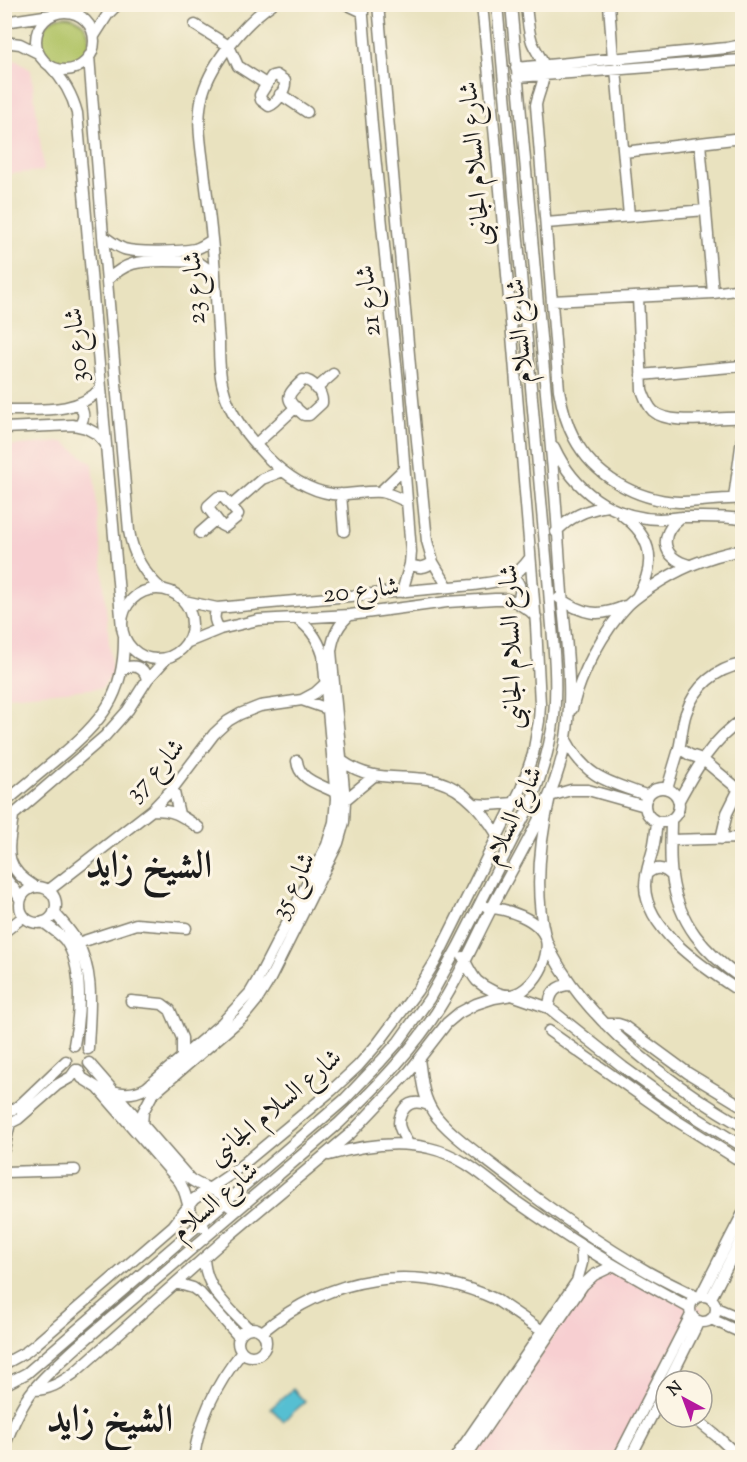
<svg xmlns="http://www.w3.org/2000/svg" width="747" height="1462" viewBox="0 0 747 1462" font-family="'Sorts Mill Goudy',Amiri,serif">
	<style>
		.built { fill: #f7cfd1 }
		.green { fill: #b3c569; stroke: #687042; stroke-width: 1.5 }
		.water { fill: #56bfd2; stroke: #396e77; stroke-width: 1.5 }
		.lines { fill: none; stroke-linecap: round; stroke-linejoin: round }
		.minor-casing { stroke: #827f6e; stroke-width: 13 }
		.minor { stroke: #fff; stroke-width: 10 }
		.labels { text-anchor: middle; stroke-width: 6; stroke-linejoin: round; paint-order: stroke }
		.street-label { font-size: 26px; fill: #1c1c1c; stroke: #fcf5e5 }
		.town-label { font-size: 38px; font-weight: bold; fill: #1c1c1c; stroke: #fcf5e5 }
	</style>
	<rect width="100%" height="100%" fill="#fcf5e5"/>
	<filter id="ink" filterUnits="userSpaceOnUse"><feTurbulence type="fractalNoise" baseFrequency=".0167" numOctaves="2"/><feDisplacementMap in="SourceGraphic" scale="12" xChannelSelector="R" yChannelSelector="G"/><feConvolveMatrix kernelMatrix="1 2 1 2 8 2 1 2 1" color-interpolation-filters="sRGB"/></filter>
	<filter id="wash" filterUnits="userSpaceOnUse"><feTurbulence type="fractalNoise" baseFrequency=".008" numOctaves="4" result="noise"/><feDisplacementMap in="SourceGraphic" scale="24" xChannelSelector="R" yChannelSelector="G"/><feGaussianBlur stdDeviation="1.35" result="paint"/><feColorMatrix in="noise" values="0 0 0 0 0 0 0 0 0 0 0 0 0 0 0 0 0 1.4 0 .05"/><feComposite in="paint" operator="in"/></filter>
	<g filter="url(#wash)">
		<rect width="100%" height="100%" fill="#e9e2bf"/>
		<path class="built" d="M5 57 17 61 31 70 44 171 5 174Z
			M64 442 93 464 112 674 102 688 5 696V446Z
			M610 1257 702 1309 624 1457 470 1458 593 1278Z"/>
		<path class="green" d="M41 40a24 24 0 1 1 48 0a24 24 0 1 1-48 0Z"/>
		<path class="water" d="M293 1389 305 1402 283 1421 271 1408Z"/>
	</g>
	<g filter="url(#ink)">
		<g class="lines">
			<g class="minor-casing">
				<path id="minor" d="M272 4C245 22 212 62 203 93 195 122 202 150 205 179 209 211 213 242 215 274 216 297 217 319 219 342 219 357 219 373 223 387 229 414 248 437 266 456 284 474 305 490 332 494 348 496 366 490 382 492 391 494 399 498 407 502
					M346 4 363 12
					M362 4 372 126 398 384 411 552 410 564 402 592
					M378 4 413 400 427 541 433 562 448 587
					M526 4C527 17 528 30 532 42 536 52 545 61 544 73 544 83 538 94 536 105L559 390C562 407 566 423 574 438 594 476 636 500 679 502 700 503 722 497 742 499
					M609 4 613 59
					M71 12 88 4
					M36 41a29 29 0 1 1 58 0a29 29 0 1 1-58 0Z
					M4 22 51 15
					M195 25 229 46 238 66 266 84
					M94 36 108 14 118 4
					M4 42 20 44 38 53
					M89 56 103 236 129 531C133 555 143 572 161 589
					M50 66C64 80 72 94 77 113L122 628
					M516 68 727 48 742 45
					M616 69 629 216
					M276 75 285 81C286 90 277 103 269 106L261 100 260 95 272 76Z
					M517 77 742 60
					M280 94 307 112
					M700 143 713 293
					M624 152 742 138
					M546 223 706 210
					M103 236C110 241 116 246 124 249 137 253 181 252 195 249 202 247 207 243 212 240
					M107 280C127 262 137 261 164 261 173 261 183 261 192 262L201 264 215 274
					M638 297 642 390C645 398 647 405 653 411 671 427 719 416 742 418
					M552 301 713 293 742 289
					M641 375 742 366
					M303 380C313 380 323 393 322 403L309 415H304C283 398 286 396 303 380Z
					M316 389 333 374
					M78 404C85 412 85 418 79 426
					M4 410C38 409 77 415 101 388
					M4 428 73 425 86 428 97 434 106 444
					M256 444 296 407
					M554 447C574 490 611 518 659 519 667 519 674 518 682 517 702 517 723 516 742 519
					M380 492 404 469
					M341 494 344 531
					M218 497H223L238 514 236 518 225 527 221 525 208 508V506Z
					M734 498 742 439
					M231 506 262 479 283 471
					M622 515C652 537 657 563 638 595
					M680 518C658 535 662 558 689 565
					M556 532C570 516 587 509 608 506
					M200 533 216 519
					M410 564C419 569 425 568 433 562
					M512 576C521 583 523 593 516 602
					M122 624a35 35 0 1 1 70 0a35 35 0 1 1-70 0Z
					M559 598C582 614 599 618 625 606
					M184 601 217 608 473 585C500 581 513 582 530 558
					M217 608C213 616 214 622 220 629
					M188 642 220 629 258 620 350 615 447 602 495 599H506L516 602 530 611 536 617
					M121 671C132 663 145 666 147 680
					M302 700 328 709
					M572 709C581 673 603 631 628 605 635 598 643 593 650 588 679 568 708 556 742 550
					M566 740C586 779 610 782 648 796
					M679 748 690 755 702 759 742 792
					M297 761C299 781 321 784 336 793
					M342 761C371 782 395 775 427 779 460 783 482 809 498 836
					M173 788 179 814
					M645 805a17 17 0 1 1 34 0a17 17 0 1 1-34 0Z
					M667 789C671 776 675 762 679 749 682 737 682 724 686 713 695 686 716 669 742 664
					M345 800 374 776
					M679 800C696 769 712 740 742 720
					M4 803C22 788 40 773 58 758 101 722 125 696 124 637
					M475 804 488 805 514 803
					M645 806 588 790H571L550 796C540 840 534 891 545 936 548 948 555 959 561 969 602 1034 677 1088 742 1126
					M152 810C175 810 181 815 199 828
					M13 816C9 849 1 866 34 886
					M671 820C671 838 669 857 672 876 678 923 705 953 742 979
					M657 822C656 831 655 840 653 849 650 861 645 873 645 886 646 932 708 970 742 993
					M4 823 105 736 128 710 147 680 167 658
					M721 839 727 813 739 789
					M671 840 742 838
					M646 875C654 866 664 867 672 876
					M4 876 15 890 20 899
					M20 905a18 18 0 1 1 36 0a18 18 0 1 1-36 0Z
					M49 890 152 810 173 788 214 734 228 721 240 714 260 706 302 700 315 693 326 683
					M54 912C62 922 71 931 77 942 96 975 89 1013 88 1049
					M43 922C51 928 59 933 65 940 84 966 80 1015 74 1045
					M4 932 23 917
					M78 943 136 924 186 928
					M463 957C467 965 471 974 477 981 485 988 500 996 511 995 525 993 537 978 542 967 545 959 548 948 546 940 540 918 506 909 487 907
					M131 1001 162 1004 170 1010 182 1038V1057
					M549 1008C549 993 556 985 571 985
					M605 1024H618L624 1026 688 1073 742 1106
					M549 1031 677 1121 742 1162
					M419 1059C422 1078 422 1095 433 1112 445 1130 476 1152 494 1166 543 1204 594 1241 648 1272 664 1281 680 1288 697 1297
					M89 1063 190 1179C204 1190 223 1188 229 1206
					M78 1070 82 1078 98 1088 179 1181C191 1198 184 1216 204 1227
					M113 1091C125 1095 135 1094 146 1088L222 1023 250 993 257 981 327 845 334 822 336 799 323 655C318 639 309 626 295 618
					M4 1113 16 1108 22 1103 66 1061
					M4 1124 10 1123 18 1119 57 1085 71 1077 76 1070
					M142 1125 143 1112 152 1095 243 1017 257 1000 270 979 338 843 344 822 345 800 331 651C333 636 338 624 350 615
					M409 1145C406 1140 402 1134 400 1128 397 1120 402 1108 410 1104 416 1101 423 1103 429 1105
					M4 1149 10 1123
					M329 1155C360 1146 397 1140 429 1148 462 1155 488 1180 514 1200 528 1210 542 1219 556 1229 599 1258 644 1283 690 1308
					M4 1172 75 1170
					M204 1258C205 1289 228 1307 248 1328
					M176 1283 193 1288 200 1293 239 1337
					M701 1295 742 1215
					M690 1309a13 13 0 1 1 26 0a13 13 0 1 1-26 0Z
					M711 1298 742 1237
					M716 1308 742 1319
					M711 1319 742 1333
					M238 1342a14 14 0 1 1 28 0a14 14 0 1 1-28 0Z
					M262 1332C331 1275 413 1262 495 1299L548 1335
					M4 1364 26 1352 36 1344 173 1226 194 1199 231 1174 331 1091 358 1066 379 1042 417 991 435 962 521 789 533 754 539 721 540 704 536 625 500 190 482 4
					M669 1381 699 1321
					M4 1385 27 1373 344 1100 381 1061 399 1041 429 999 458 947 529 807C541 777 550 748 554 717 558 675 552 632 549 590L497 4
					M33 1390C49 1390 60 1383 73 1374L231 1234 351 1133 409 1072 447 1023 459 1013 476 1004 494 998 512 995 549 1008 623 1067 659 1093 697 1118 742 1146
					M693 1417 719 1438 740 1458
					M4 1448C11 1428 20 1406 34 1389 47 1373 63 1360 78 1346L338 1124C378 1086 418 1045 446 997 465 965 480 929 498 896 525 845 557 795 566 738 573 694 567 649 563 606 560 569 558 531 555 493 541 330 525 167 511 4
					M194 1458C199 1417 217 1383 242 1352
					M455 1458 577 1281 582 1263 581 1245
					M465 1458 583 1285 594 1275 613 1266
					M618 1458 691 1315
					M630 1458 666 1388"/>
			</g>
			<use href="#minor" class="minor"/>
		</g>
	</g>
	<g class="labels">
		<g class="street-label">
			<text transform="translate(474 164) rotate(-95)" y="9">شارع السلام الجانبى</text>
			<text transform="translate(193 288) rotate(-94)" y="9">شارع 23</text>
			<text transform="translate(367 301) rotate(-96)" y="9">شارع 21</text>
			<text transform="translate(518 331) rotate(-95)" y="9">شارع السلام</text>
			<text transform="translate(75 345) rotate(-95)" y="9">شارع 30</text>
			<text transform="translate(361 589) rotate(-6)" y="9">شارع 20</text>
			<text transform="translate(510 647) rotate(-92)" y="9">شارع السلام الجانبى</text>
			<text transform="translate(154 769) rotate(-48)" y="9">شارع 37</text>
			<text transform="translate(512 815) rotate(-65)" y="9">شارع السلام</text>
			<text transform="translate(292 885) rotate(-64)" y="9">شارع 35</text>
			<text transform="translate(274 1106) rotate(-40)" y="9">شارع السلام الجانبى</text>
			<text transform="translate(214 1200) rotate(-41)" y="9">شارع السلام</text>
		</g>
		<g class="town-label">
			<text x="149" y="877">الشيخ زايد</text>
			<text x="110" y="1431">الشيخ زايد</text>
		</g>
	</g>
	<rect width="747" height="1462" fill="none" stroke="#fcf5e5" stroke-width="24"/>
	<g transform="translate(684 1399) rotate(319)"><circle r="28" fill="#fcf5e5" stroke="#a29e95" stroke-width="1.5"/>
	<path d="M0-4.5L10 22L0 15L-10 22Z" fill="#b5179e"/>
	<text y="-9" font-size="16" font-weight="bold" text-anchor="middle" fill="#1c1c1c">N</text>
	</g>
</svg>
